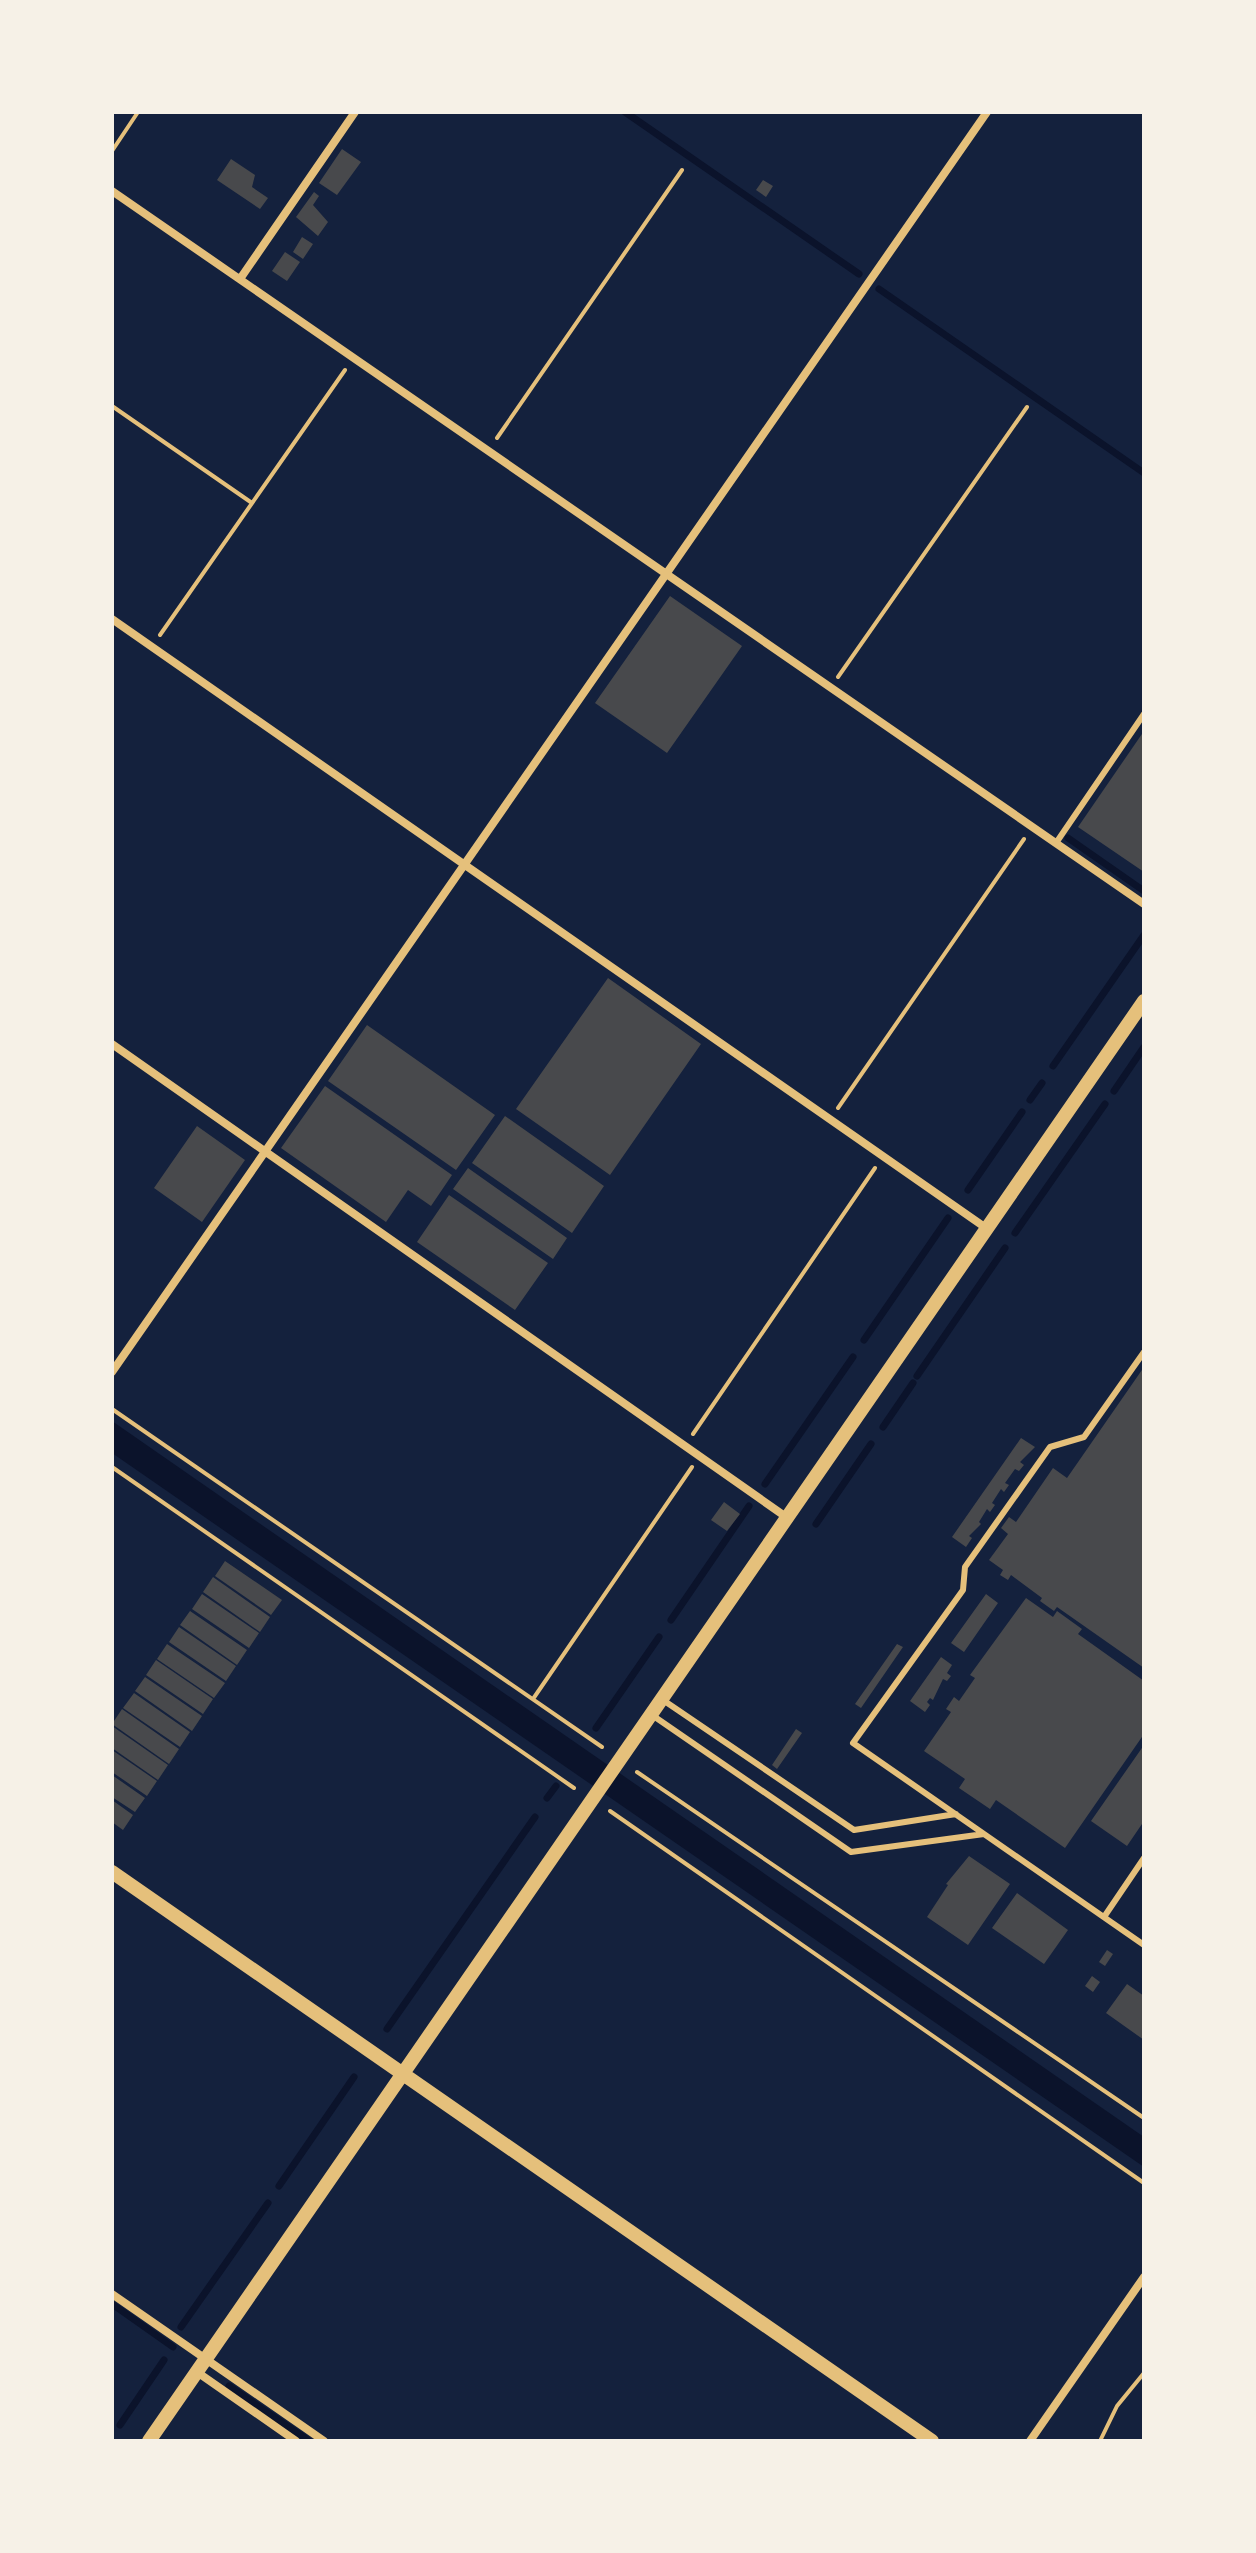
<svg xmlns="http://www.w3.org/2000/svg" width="1256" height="2553" viewBox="0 0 1256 2553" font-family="Jost,sans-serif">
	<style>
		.water { fill: #0b132b }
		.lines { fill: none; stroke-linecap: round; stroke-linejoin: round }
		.stream { stroke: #0b132b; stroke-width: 7 }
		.building { fill: #48494c }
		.path { stroke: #e5c07b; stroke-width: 4 }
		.service { stroke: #e5c07b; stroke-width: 6 }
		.minor { stroke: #e5c07b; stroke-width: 8 }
		.tertiary { stroke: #e5c07b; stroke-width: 14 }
	</style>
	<rect width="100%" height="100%" fill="#14213d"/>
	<path class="water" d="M112 1421 1144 2137V2167L112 1453Z"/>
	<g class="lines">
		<path class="stream" d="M625 112 859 274
			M879 289 1144 473
			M1068 838 1144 891
			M1053 1066 1144 935
			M1114 1091 1144 1047
			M1030 1100 1042 1083
			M968 1190 1022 1112
			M1015 1233 1105 1104
			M864 1340 948 1218
			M917 1376 1005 1248
			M883 1427 913 1383
			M765 1484 853 1357
			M816 1524 871 1444
			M671 1620 749 1506
			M596 1728 659 1637
			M547 1798 556 1786
			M387 2029 535 1817
			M279 2186 354 2077
			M112 2304 173 2347
			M181 2327 268 2203
			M229 2386 309 2441
			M120 2425 164 2360"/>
	</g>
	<path class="building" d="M342 149 361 162 337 195 319 183Z
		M231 159 255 175 252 187 268 198 260 209 217 180Z
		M763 180 773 186 766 197 756 190Z
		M314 192 319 196 313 205 328 222 318 236 296 217Z
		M302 237 313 244 303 259 293 252Z
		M285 252 300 262 287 281 272 271Z
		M670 596 742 646 667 753 595 703Z
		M1144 731V872L1078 827Z
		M608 978 701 1044 610 1175 516 1109Z
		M367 1025 495 1115 456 1170 328 1081Z
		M325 1086 452 1175 431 1206 408 1190 386 1222 281 1148Z
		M505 1116 604 1186 572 1233 472 1163Z
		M197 1126 245 1160 202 1222 154 1188Z
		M468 1168 567 1238 553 1259 453 1189Z
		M449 1195 548 1263 515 1310 417 1242Z
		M1144 1367V1668L1057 1607 1054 1611 1040 1601 1042 1598 1011 1575 1008 1580 1000 1575 1003 1570 989 1560 1008 1534 1001 1528 1009 1517 1016 1522 1053 1468 1067 1478Z
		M1021 1438 1035 1447 1020 1462 1024 1465 1019 1471 1015 1469 1005 1483 1009 1485 1004 1492 1001 1489 992 1503 995 1505 990 1512 987 1509 979 1522 981 1524 969 1536 972 1538 966 1547 952 1537Z
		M724 1502 740 1514 727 1531 711 1520Z
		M225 1561 282 1600 271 1615 215 1576Z
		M213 1577 270 1617 260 1632 203 1592Z
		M202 1594 259 1633 249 1648 192 1609Z
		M986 1594 998 1603 964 1652 951 1643Z
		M1026 1598 1053 1617 1057 1611 1082 1629 1078 1634 1144 1681V1734L1065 1848 996 1800 990 1809 959 1788 965 1779 924 1751 951 1712 946 1709 954 1697 959 1701 975 1678 970 1675Z
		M190 1611 247 1650 237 1665 180 1625Z
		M179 1627 236 1666 226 1681 169 1642Z
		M167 1644 225 1683 214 1698 157 1659Z
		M897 1644 903 1647 861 1708 855 1704Z
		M941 1657 952 1665 947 1673 951 1676 947 1681 943 1679 933 1700 930 1698 927 1702 930 1705 925 1712 910 1701Z
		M156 1660 213 1699 203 1714 146 1675Z
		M145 1677 202 1716 192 1731 135 1691Z
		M134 1693 190 1732 180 1747 123 1708Z
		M122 1709 179 1749 169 1764 112 1724Z
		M112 1726 168 1765 158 1780 112 1748Z
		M796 1729 802 1733 777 1769 772 1765Z
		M1144 1745V1821L1127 1846 1091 1821Z
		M112 1750 157 1781 147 1796 112 1772Z
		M112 1775 145 1798 135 1812 112 1797Z
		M112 1800 133 1815 123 1830 112 1822Z
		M969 1856 1010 1884 968 1945 927 1917 948 1885 946 1884Z
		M1017 1893 1068 1930 1044 1964 992 1928Z
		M1107 1950 1113 1954 1105 1966 1099 1962Z
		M1092 1976 1100 1982 1093 1992 1085 1986Z
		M1127 1984 1144 1996V2040L1106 2013Z"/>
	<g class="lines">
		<path class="path" d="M112 151 138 112
			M112 406 252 503
			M497 438 682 170
			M160 635 345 370
			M838 677 1027 407
			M838 1108 1024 839
			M112 1409 602 1747
			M693 1434 875 1168
			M112 1467 574 1788
			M533 1699 692 1467
			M637 1772 1144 2118
			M610 1811 1144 2183
			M1100 2441 1117 2406 1144 2373"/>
		<path class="service" d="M1056 843 1144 714
			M1144 1352 1084 1437 1050 1447 965 1567 963 1590 853 1743 1144 1945
			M663 1700 854 1830 956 1814
			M652 1715 851 1852 984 1834
			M1104 1917 1144 1858"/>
		<path class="minor" d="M112 191 1144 904
			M240 279 355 112
			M112 619 986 1228
			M112 1044 789 1519
			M112 1372 987 112
			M112 2294 324 2441
			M197 2372 296 2441
			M1030 2441 1144 2277"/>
		<path class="tertiary" d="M112 1872 932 2441
			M149 2441 1144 1001"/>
	</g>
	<rect width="1256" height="2553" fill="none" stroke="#f6f1e7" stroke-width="228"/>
</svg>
